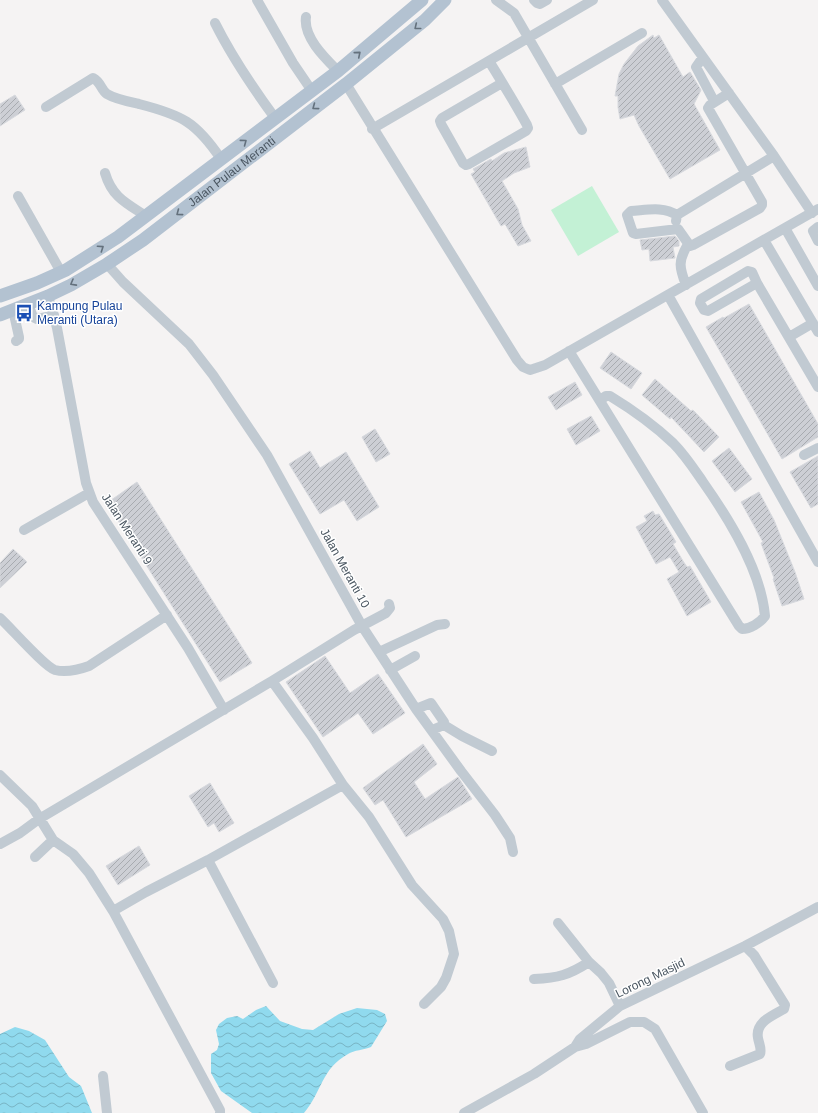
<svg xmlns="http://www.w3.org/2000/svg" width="818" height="1113" viewBox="0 0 818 1113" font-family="Helvetica,sans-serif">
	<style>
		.pitch { fill: #c3f1d5 }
		.water { fill: url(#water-waves) }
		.building { fill: url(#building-hatch); stroke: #d7d9de }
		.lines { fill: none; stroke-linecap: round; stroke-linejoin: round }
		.minor { stroke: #c1cad2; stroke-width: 10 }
		.major { stroke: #b3c2d1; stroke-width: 13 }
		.oneway { stroke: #64717d }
		.labels { text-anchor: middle; stroke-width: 3; stroke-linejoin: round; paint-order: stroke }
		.street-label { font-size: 12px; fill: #4a5661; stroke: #fff }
		.transit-label { font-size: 12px; fill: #164399; stroke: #fff; text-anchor: start }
	</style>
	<defs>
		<pattern id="water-waves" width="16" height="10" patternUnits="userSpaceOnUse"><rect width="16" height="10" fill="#90daee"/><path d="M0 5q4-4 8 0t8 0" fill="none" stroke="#78b4c4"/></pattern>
		<pattern id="building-hatch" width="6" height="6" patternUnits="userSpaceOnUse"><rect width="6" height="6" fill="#cdcfd5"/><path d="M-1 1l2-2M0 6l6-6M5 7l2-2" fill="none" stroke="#a8abb0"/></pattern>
	</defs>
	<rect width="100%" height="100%" fill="#f5f3f3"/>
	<path class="pitch" d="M592 186 619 232 578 256 551 210Z"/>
	<path class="water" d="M266 1006 280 1021 302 1029 313 1030 339 1014 357 1008 377 1010 385 1014 387 1021 371 1047C364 1050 354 1050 348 1054 321 1069 322 1092 304 1113H252L221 1091 211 1073V1054L217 1050 219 1044 216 1030 219 1024 227 1018 237 1016 243 1019 256 1010Z
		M15 1027 29 1031 45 1040 69 1077 81 1086 92 1113H0V1034Z"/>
	<path class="building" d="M653 35 654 38 659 35 683 77 690 72 701 90 694 104 720 150 670 179 639 126 634 115 620 119 618 107V96H615L619 74 624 64 638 46Z
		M15 95 25 110 0 126V104Z
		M526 147 530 167 514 173 502 181 518 209 522 225 531 241 518 246 505 224 501 226 471 174 475 172 473 169 491 159 492 161 504 153Z
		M675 236 679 241V246L673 247 675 258 650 261 649 249 642 250 640 240Z
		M749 304 818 424V437L782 459 706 327 723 317 724 318Z
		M611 352 642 373 631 389 600 368Z
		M655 379 691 411 693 410 719 437 704 452 671 417 670 419 642 395Z
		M575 382 582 395 556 410 548 397Z
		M591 416 600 431 576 445 567 429Z
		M375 429 390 454 376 462 362 437Z
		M729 448 752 479 735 492 712 461Z
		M310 451 320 468 346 452 379 507 357 521 344 500 320 514 289 464Z
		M818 456V504L811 508 790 472Z
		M137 482 252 663 220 682 107 503Z
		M759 492 774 520 795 572 804 599 782 606 773 579 774 578 761 543 763 542 741 502Z
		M653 511 655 515 659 514 676 542 673 544 683 561 687 567 690 566 711 602 687 616 667 579 679 572 670 557 656 564 636 527 647 521 644 516Z
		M13 549 27 562 0 588V563Z
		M325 656 350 693 378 674 405 713 373 734 358 713 323 737 286 682Z
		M423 744 437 764 414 782 425 799 458 777 472 799 406 837 383 800 375 805 363 788Z
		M210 783 234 823 219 832 214 823 208 827 189 796Z
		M139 846 150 865 118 885 106 866Z"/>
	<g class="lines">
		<path class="minor" d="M257 0 293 63 312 91
			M496 0 514 13 582 130
			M534 0 537 3 540 4 547 0
			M662 0 774 156 812 213
			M306 17C303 37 325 58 338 71
			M215 23C232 57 253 88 275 118
			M703 57 696 67 714 101
			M489 61C502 82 515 103 527 125L528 128 526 131 469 164 466 165 463 163 441 124 440 121 442 118 502 83
			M346 84 517 360 523 367 530 370 545 365 818 209
			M555 84 642 33
			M46 107 93 78C101 82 101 90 107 94 115 99 130 102 139 104 182 115 196 122 221 159
			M372 129 593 0
			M105 173C112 197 126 203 146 216
			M18 196 61 272
			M677 215C663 206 647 210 631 211L627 215 633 233 636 234 678 229 690 246 693 245 760 208 762 205V202L708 108 710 105 729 93
			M676 221 677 215 774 156
			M818 227 813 231 818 241
			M785 228 818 286
			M764 240 818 332
			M107 264 123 282 189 344 213 375 267 455 362 626 416 709 461 771 495 815 510 838 513 852
			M757 283 752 272 748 271 701 299 700 303 704 310 708 311 757 283 818 387
			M686 285C679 267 678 261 688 244
			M668 295 818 562
			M48 296 57 328 86 483 93 502 188 648 224 710
			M28 304 33 317 37 319 54 315
			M13 310 19 337V339L16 341
			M789 337 813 323
			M569 351 739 626 742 629C750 629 760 623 765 616 761 570 729 519 703 482 694 469 685 455 673 443 654 425 633 410 610 396H606L600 400
			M804 455 818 448
			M24 530 89 493
			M0 618C10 627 45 667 55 670 67 673 78 670 89 666L167 615
			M379 652 437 625 445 624
			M390 670 415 656
			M272 681 313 738 343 785 369 817 412 885 443 919 449 931 454 954 446 978 441 987 424 1004
			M416 709 431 703 444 722V725
			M432 730 444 725 462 736 492 751
			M0 775 32 806 53 840 73 854 89 873 113 911 220 1110V1113
			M0 844 20 833 39 819 272 681 354 630 386 613 390 608 389 604
			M35 857 53 840
			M208 860 273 983
			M113 911 146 892 208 860 343 785
			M558 923 589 962 601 973 609 983 620 1006
			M534 979C558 978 569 975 589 962
			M575 1047 586 1044 630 1022H644L655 1029 703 1113
			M730 1066 760 1054C762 1049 759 1044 758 1038 755 1022 772 1016 784 1009L785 1005 754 955 745 946
			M103 1076 107 1113
			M464 1113 534 1074 575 1047 580 1039 620 1006 745 946 818 907"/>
		<g class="major">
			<path d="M0 296 37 283 66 270 118 237 338 71 422 0"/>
			<path id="s1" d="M0 315 48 296 71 285 107 264 143 240 346 84 425 20 445 0"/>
		</g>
	</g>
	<defs><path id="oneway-chevron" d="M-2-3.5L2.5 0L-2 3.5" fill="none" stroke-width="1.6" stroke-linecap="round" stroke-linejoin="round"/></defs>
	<g class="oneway">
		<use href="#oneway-chevron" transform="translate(417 27) rotate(141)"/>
		<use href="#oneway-chevron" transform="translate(358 54) rotate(-40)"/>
		<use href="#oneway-chevron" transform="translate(315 107) rotate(143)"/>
		<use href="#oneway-chevron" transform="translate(244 142) rotate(-37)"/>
		<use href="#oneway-chevron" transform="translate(179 213) rotate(143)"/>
		<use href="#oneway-chevron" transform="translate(101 248) rotate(-34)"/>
		<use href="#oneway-chevron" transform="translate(73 283) rotate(151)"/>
	</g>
	<defs>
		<g id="bus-bare" transform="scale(1.38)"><path d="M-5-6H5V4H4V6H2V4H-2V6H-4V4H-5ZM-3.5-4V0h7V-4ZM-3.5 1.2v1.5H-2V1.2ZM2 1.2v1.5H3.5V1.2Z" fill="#1a4fb4" stroke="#fff" stroke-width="2.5" paint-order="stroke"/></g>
	</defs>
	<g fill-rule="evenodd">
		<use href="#bus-bare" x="24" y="313"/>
	</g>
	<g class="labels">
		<g class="street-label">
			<text dy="4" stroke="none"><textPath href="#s1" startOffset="274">Jalan Pulau Meranti</textPath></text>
			<text transform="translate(127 529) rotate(57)" y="4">Jalan Meranti 9</text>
			<text transform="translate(345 568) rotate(61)" y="4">Jalan Meranti 10</text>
			<text transform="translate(650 978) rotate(-26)" y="4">Lorong Masjid</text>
		</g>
		<g class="transit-label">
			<text x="37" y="310">Kampung Pulau<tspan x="37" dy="14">Meranti (Utara)</tspan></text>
		</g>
	</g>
</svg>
